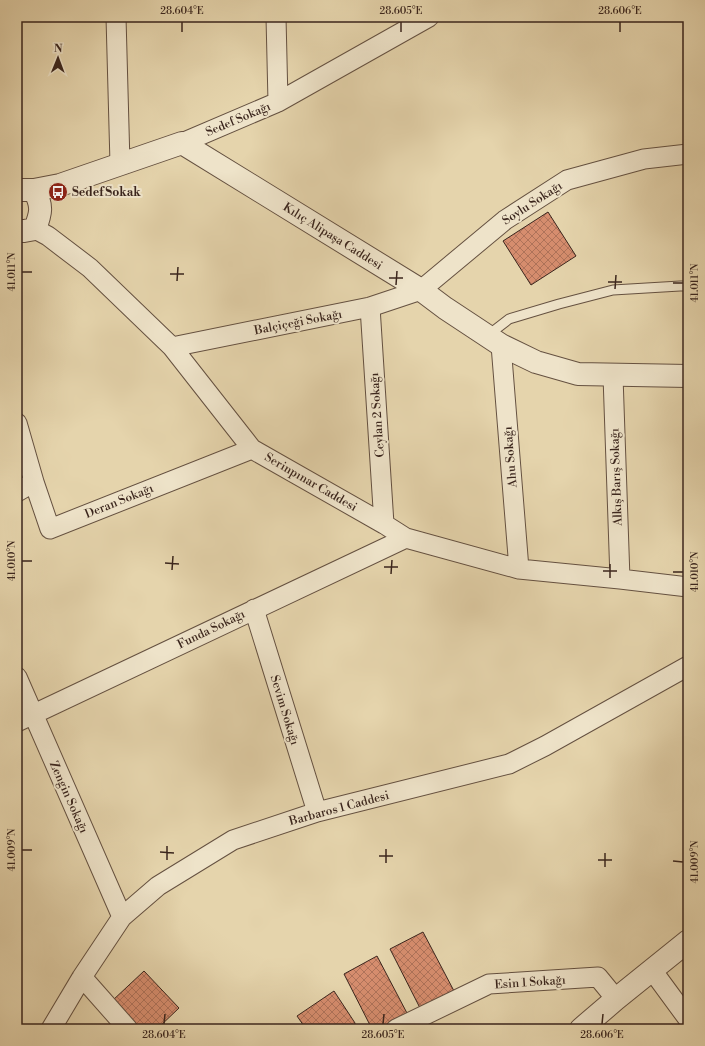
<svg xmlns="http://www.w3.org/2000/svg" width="705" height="1046" viewBox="0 0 705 1046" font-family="'Libre Bodoni',serif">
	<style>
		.building { fill: url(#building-cross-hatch); stroke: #3a251d }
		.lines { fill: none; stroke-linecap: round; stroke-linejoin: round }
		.service-casing { stroke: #655141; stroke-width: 11 }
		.minor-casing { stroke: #655141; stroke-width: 21 }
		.tertiary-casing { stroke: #655141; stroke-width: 24 }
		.service { stroke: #eee3c9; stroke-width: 9 }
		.minor { stroke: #eee3c9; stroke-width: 19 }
		.tertiary { stroke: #eee3c9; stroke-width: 22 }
		.ticks { fill: none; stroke: #3a251d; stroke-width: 1.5 }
		.labels { text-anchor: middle; stroke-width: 4; stroke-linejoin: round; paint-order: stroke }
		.street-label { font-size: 12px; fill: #3a251d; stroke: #eee3c9 }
		.poi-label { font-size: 12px; font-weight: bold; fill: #3a251d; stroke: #eee3c9; text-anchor: start }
		.neatline { fill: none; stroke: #3a251d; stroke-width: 1.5 }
		.ticks-label { font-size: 10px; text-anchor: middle; fill: #3a251d }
	</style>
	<defs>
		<pattern id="building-cross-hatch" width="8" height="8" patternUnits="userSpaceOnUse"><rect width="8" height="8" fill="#d68d6e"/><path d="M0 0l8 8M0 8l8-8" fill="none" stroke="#af735a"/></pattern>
	</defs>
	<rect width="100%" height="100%" fill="#e5d4ac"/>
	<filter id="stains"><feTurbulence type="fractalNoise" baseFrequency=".005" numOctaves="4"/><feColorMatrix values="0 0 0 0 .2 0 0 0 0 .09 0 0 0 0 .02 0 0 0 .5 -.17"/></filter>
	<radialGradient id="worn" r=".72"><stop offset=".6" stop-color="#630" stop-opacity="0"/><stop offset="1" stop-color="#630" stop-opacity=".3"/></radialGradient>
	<path class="building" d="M548 212 576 256 531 285 503 241Z
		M423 932 454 991 420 1008 390 949Z
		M377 956 408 1015 382 1029H372L344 974Z
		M144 971 179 1008 157 1029H138L112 1001Z
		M334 991 355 1023V1027L357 1029H306L297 1016Z"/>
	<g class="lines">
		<g class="service-casing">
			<path id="service" d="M487 336 509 319 559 304 613 290 680 286H688"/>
		</g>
		<g class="minor-casing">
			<path id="minor" d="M116 17 120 164
				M276 17 278 102
				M182 143 278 102 429 17
				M35 229 48 236 90 268 172 347 252 449 384 524 406 538 519 569 620 579 688 587
				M370 307 384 524
				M501 345 519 569
				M172 347 370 307 421 290 505 220 567 180 644 159 688 154
				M613 376 620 579
				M17 423 34 482
				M17 492 34 482 50 529 252 449
				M254 609 317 812
				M17 677 122 917
				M17 722 406 538
				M652 970 688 1019
				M82 977 128 1029
				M51 1029 82 977 122 917 158 886 233 840 317 812 509 764 545 746 688 666
				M396 1029 489 984 598 977 616 999"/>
		</g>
		<g class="tertiary-casing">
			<path id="tertiary" d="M17 190H34L60 185 182 143 421 290 445 308 501 345 536 362 578 374 688 376
				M17 231H24L35 229C41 213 43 206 34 190
				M581 1029 616 999 688 941"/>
		</g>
		<use href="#service" class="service"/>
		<use href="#minor" class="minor"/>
		<use href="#tertiary" class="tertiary"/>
	</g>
	<path class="ticks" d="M182 32V22M401 32V22M620 32V22M22 272H32M170 274H184M389 278H403M177 281 178 267M608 282H622M673 283H683M396 285 397 271M615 289 616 275M22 561H32M165 563 179 564M384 567H398M172 570 173 556M603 571H617M673 572H683M391 574 392 560M610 578V564M22 850H32M160 852 174 853M379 856H393M167 860V846M598 860H612M673 861 683 862M386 863V849M605 867V853M164 1024 165 1014M383 1024 384 1014M602 1024 603 1014"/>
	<defs>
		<g id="bus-disc" transform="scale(1)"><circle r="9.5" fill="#8f2418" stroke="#eee3c9"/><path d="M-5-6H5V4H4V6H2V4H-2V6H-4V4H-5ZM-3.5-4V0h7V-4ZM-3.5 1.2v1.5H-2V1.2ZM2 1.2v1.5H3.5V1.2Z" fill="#fff"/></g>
	</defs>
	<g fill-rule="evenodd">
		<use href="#bus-disc" x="58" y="192"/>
	</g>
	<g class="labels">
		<g class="street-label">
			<text transform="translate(238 119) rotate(-23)" y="4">Sedef Sokağı</text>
			<text transform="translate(532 203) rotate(-33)" y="4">Soylu Sokağı</text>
			<text transform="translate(333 236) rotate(32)" y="4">Kılıç Alipaşa Caddesi</text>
			<text transform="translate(298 322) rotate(-11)" y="4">Balçiçeği Sokağı</text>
			<text transform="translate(377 415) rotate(-94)" y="4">Ceylan 2 Sokağı</text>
			<text transform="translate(510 457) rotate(-95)" y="4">Ahu Sokağı</text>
			<text transform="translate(616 477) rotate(-92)" y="4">Alkış Barış Sokağı</text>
			<text transform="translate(311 482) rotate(30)" y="4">Serinpınar Caddesi</text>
			<text transform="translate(119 501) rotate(-22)" y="4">Deran Sokağı</text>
			<text transform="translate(211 629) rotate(-26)" y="4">Funda Sokağı</text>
			<text transform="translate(285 710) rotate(73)" y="4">Sevim Sokağı</text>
			<text transform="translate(69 797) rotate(66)" y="4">Zengin Sokağı</text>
			<text transform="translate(339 808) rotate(-15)" y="4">Barbaros 1 Caddesi</text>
			<text transform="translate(530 982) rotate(-4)" y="4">Esin 1 Sokağı</text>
		</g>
		<g class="poi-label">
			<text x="72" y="196">Sedef Sokak</text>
		</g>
	</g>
	<rect width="705" height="1046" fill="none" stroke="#e5d4ac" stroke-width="44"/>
	<g transform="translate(58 58) rotate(1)" stroke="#eee3c9" stroke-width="3" paint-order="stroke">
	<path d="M0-3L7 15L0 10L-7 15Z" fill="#3a251d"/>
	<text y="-6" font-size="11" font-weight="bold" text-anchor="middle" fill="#3a251d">N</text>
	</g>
	<rect x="22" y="22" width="661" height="1002" class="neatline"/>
	<g class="ticks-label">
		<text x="182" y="14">28.604°E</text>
		<text x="401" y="14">28.605°E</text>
		<text x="620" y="14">28.606°E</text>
		<text transform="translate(11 272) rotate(-90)" y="4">41.011°N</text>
		<text transform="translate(694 283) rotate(-90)" y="4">41.011°N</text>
		<text transform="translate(11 561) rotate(-90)" y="4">41.010°N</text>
		<text transform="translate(694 572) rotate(-90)" y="4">41.010°N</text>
		<text transform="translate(11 850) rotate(-90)" y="4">41.009°N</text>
		<text transform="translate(694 862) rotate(-90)" y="4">41.009°N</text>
		<text x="164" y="1038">28.604°E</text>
		<text x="383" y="1038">28.605°E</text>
		<text x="602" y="1038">28.606°E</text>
	</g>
	<rect width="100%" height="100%" filter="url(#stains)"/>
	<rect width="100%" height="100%" fill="url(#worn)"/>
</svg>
